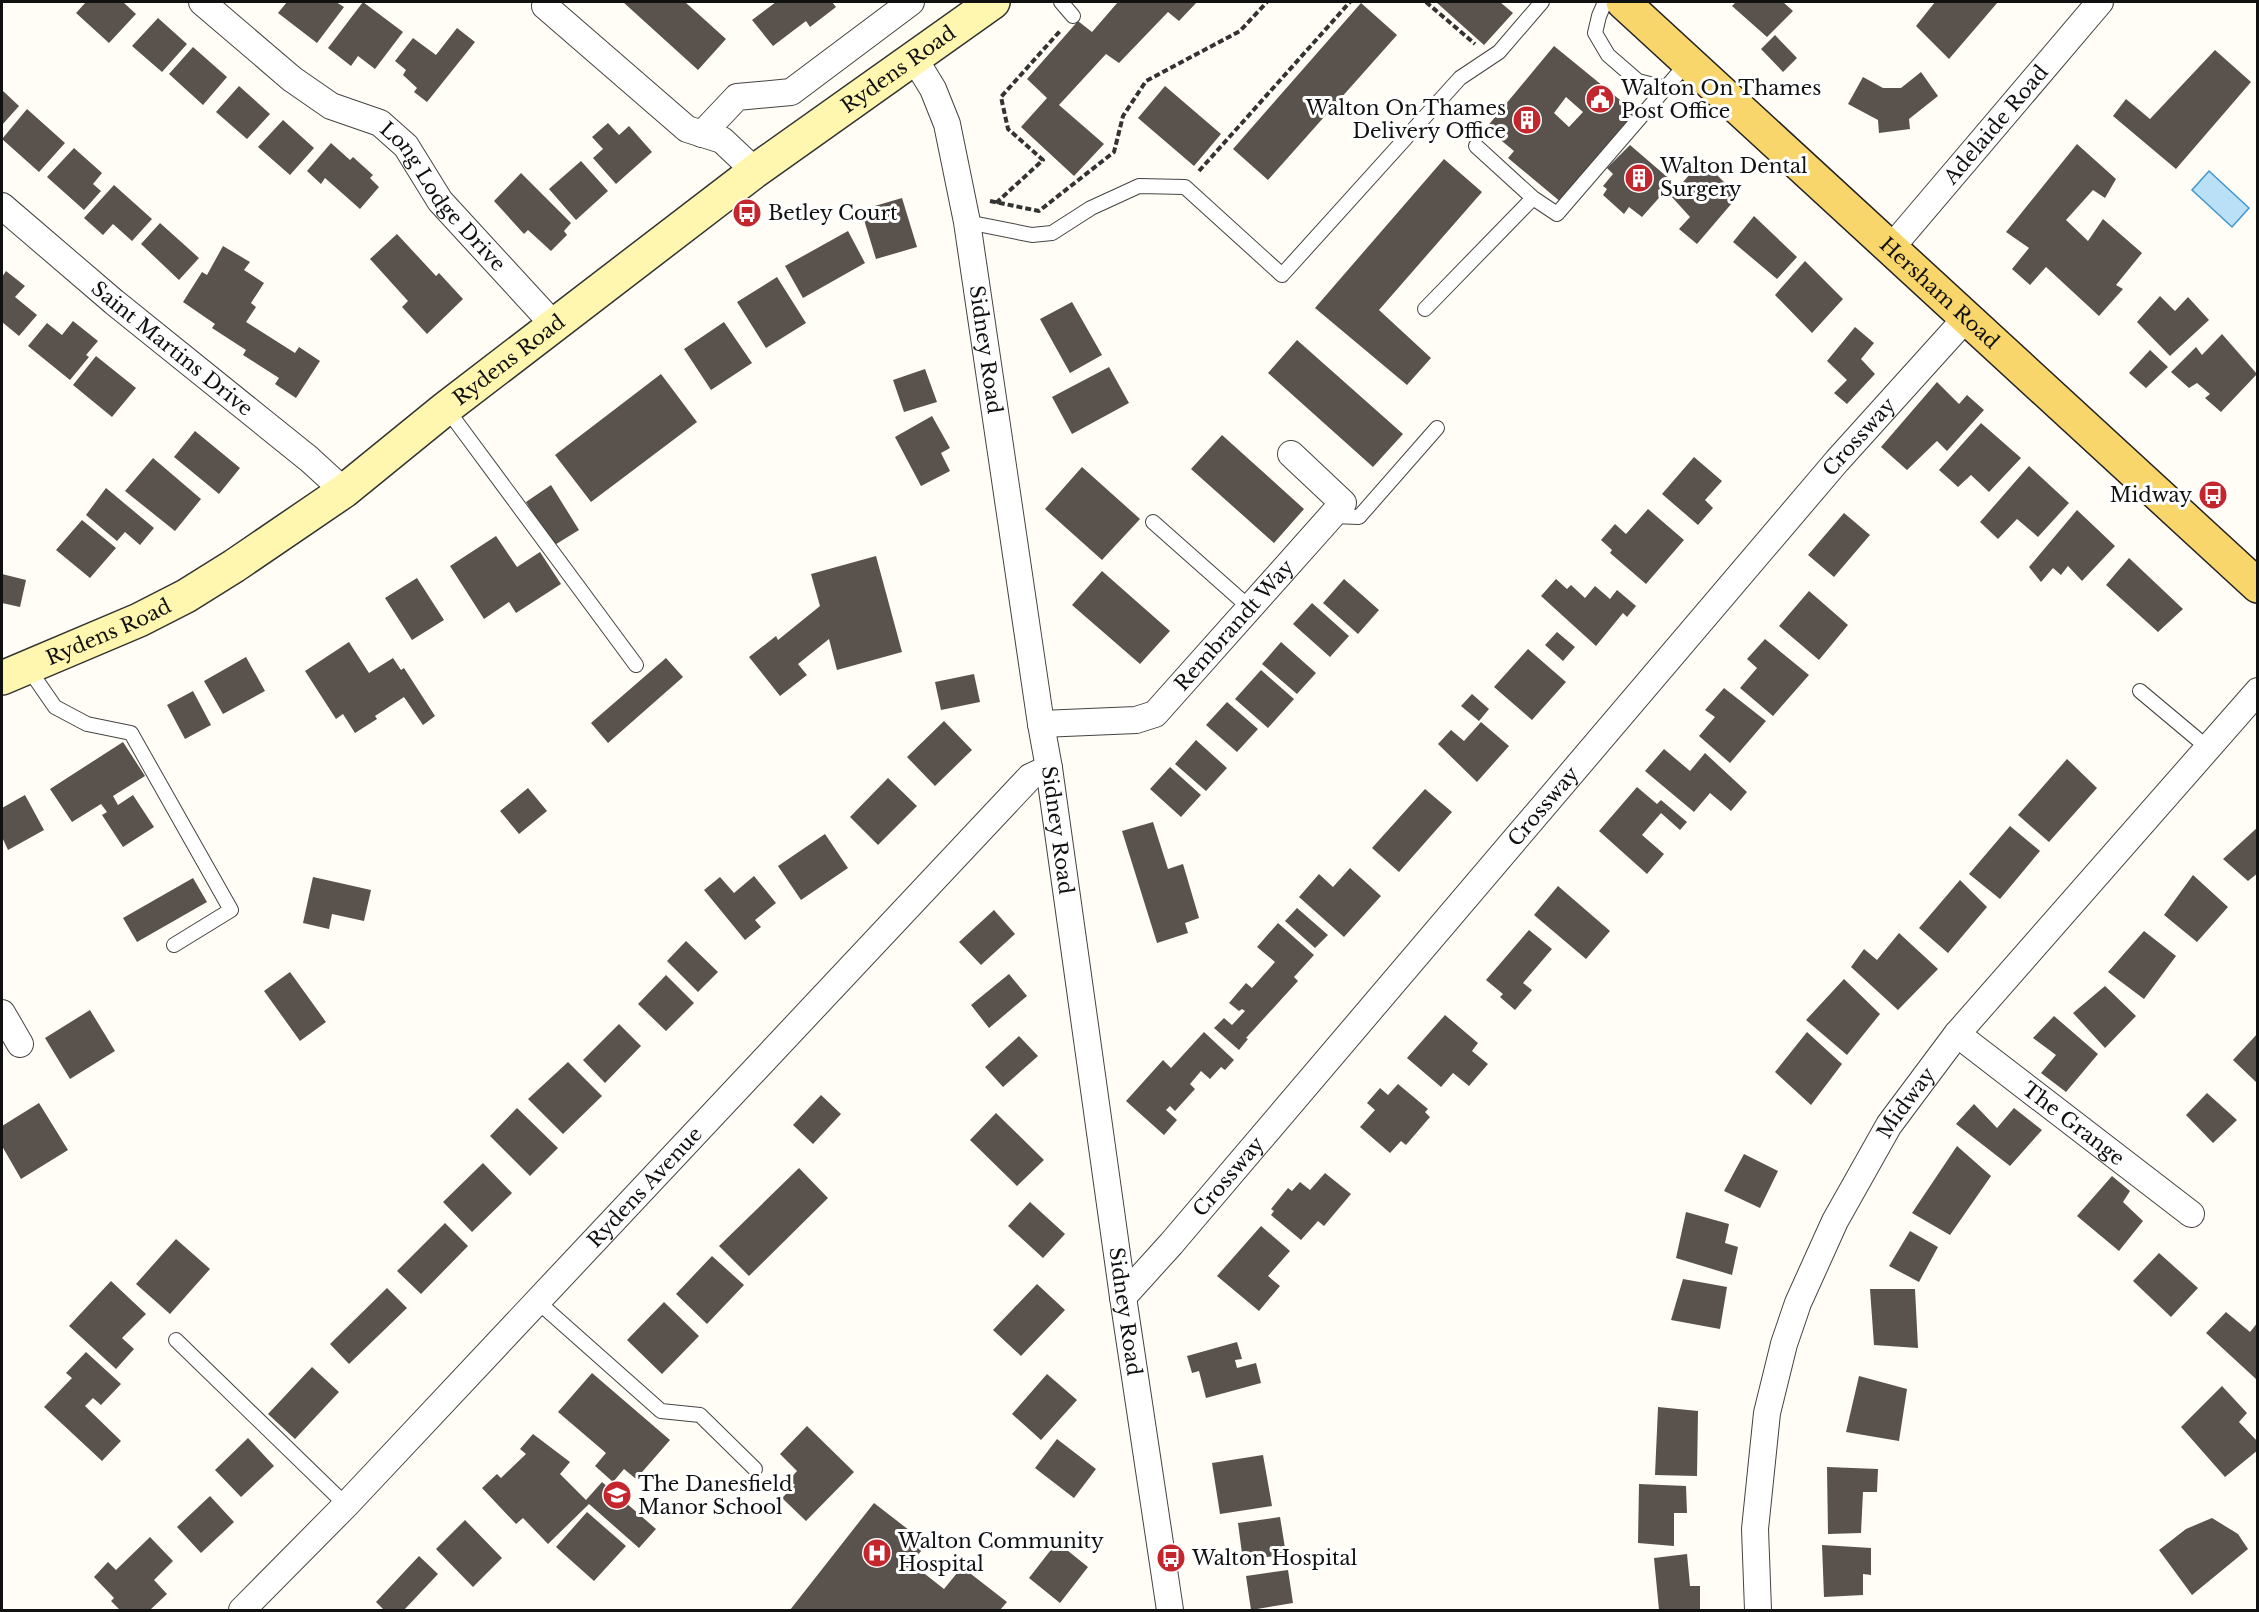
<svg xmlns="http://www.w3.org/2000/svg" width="2259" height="1612" viewBox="0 0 2259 1612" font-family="'Libre Baskerville',serif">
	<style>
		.water { fill: #b9e0f7; stroke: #3f96cf; stroke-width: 1.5 }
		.building { fill: #5a524d; fill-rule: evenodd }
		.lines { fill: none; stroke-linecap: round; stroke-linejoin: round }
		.lane-casing { stroke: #444; stroke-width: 16 }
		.street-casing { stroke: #444; stroke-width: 28 }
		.secondary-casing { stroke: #333; stroke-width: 36 }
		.primary-casing { stroke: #222; stroke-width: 36 }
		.path { stroke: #333; stroke-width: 4; stroke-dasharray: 6 3; stroke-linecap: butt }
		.lane { stroke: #fff; stroke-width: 14 }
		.street { stroke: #fff; stroke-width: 26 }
		.secondary { stroke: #fff6b0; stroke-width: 33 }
		.primary { stroke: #f9d66b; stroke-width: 33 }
		.labels { text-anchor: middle; stroke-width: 6; stroke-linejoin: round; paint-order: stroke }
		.street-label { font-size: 20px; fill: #111; stroke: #fff }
		.poi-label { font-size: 20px; fill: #111; stroke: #fff; text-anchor: start }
	</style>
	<rect width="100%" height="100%" fill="#fffdf5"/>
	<path class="water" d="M2209 171 2249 208 2232 227 2192 190Z"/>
	<path class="building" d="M86 2H123L136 14 109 43 76 13Z
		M287 2H336L344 7 317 43 278 13Z
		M363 2 403 32 375 69 358 56 351 66 328 48Z
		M623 2H685L726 39 698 70Z
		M776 2H832L836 7 810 27 806 21 773 46 752 20Z
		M1118 2H1197L1179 21 1168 12 1119 63 1106 54 1059 105 1104 144 1074 176 1021 127 1047 98 1027 79 1078 21 1092 32Z
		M1436 2H1500L1513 13 1484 45Z
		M1736 2H1783L1793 11 1767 37 1732 6Z
		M1935 2H1998L1949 59 1916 26Z
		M1361 3 1397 35 1268 180 1233 149Z
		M158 18 187 44 162 72 132 46Z
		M457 28 475 42 427 102 414 92 417 88 403 75 406 70 395 61 413 38 436 55Z
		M1775 35 1797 58 1783 72 1761 49Z
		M1554 46 1636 113 1562 203 1508 158 1514 151 1486 128ZM1566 97 1583 112 1569 127 1554 113Z
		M193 47 227 77 203 105 169 74Z
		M2215 50 2251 82 2176 169 2113 116 2126 99 2150 119Z
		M1921 72 1938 96 1909 119 1910 129 1879 133 1878 120 1848 104 1863 77 1883 88H1901Z
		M239 86 270 114 247 139 216 112Z
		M1165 86 1221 134 1194 166 1138 118Z
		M2 90 19 106 2 125Z
		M27 109 65 143 39 172 2 139Z
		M283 120 314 148 290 175 258 147Z
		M608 123 619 135 629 126 652 152 616 184 593 158 603 149 592 137Z
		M331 143 350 160 353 157 373 175 370 178 379 187 360 209 325 178 321 184 307 171Z
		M2077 144 2116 179 2105 198 2093 190 2066 220 2088 241 2103 219 2142 253 2116 285 2123 289 2099 316 2046 267 2030 285 2012 269 2029 248 2006 232Z
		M1630 145 1673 182 1642 217 1629 207 1624 214 1603 195 1607 189 1603 186 1613 174 1607 168Z
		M74 148 102 173 93 184 101 191 84 210 47 177Z
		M1444 159 1482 192 1379 310 1431 358 1407 385 1315 308Z
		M1702 160 1738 196 1697 244 1679 229 1690 217 1671 196Z
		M581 161 608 191 576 220 549 189Z
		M521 173 571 223 564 231 567 235 551 251 528 230 524 234 494 201Z
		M114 185 152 219 132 241 113 224 103 235 84 218Z
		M902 198 917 247 876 259 861 210Z
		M1754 216 1797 257 1777 279 1733 242Z
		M160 223 199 258 179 280 141 244Z
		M848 231 865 263 803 298 785 266Z
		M397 234 436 276 439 273 463 299 427 334 402 307 408 301 370 259Z
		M223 246 250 262 244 270 264 283 251 303 256 307 246 322 295 353 299 347 320 361 296 398 275 384 279 378 243 355 246 350 212 328 215 324 183 302 202 272 207 275Z
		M1805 261 1843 299 1812 333 1775 295Z
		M6 271 25 286 15 297 37 315 19 336 2 322V277Z
		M777 277 806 323 766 348 737 302Z
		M2160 296 2175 311 2188 297 2209 320 2170 356 2137 322Z
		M1072 302 1102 355 1070 373 1040 319Z
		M73 321 98 341 86 355 89 357 70 380 28 346 47 323 62 335Z
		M724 322 752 363 711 390 684 349Z
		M1855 327 1874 343 1861 359 1875 374 1847 404 1834 393 1847 380 1827 361Z
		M2222 334 2257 374 2221 412 2205 398 2210 394 2197 383 2189 388 2171 372 2196 347 2202 355Z
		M1297 340 1403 434 1373 467 1268 373Z
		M2150 350 2168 367 2146 388 2129 373Z
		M96 356 136 388 112 417 73 385Z
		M1109 367 1129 403 1072 434 1052 397Z
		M925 369 937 402 904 412 893 380Z
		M661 374 697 422 591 502 555 455Z
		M1937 382 1959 404 1967 395 1984 410 1947 451 1937 441 1907 470 1881 447Z
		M932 416 950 448 941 453 950 471 921 486 895 437Z
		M1981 423 2021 458 1989 492 1971 475 1958 487 1939 470Z
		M195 431 240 468 219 494 174 457Z
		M1222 435 1304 509 1274 543 1191 469Z
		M1694 457 1722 481 1705 500 1713 508 1698 525 1662 494Z
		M153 458 201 499 175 531 125 491Z
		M2029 466 2069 503 2038 537 2017 519 1998 539 1980 522Z
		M1082 467 1140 519 1102 560 1045 509Z
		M551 485 579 530 553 546 526 502Z
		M106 488 154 528 140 545 125 532 117 541 86 515Z
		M1648 509 1684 540 1646 584 1610 553 1612 550 1601 540 1615 524 1626 534Z
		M2077 510 2115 546 2082 581 2068 566 2061 575 2053 568 2041 582 2029 567Z
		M1844 513 1870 535 1834 577 1808 555Z
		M82 520 116 548 90 578 56 550Z
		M496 536 517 567 540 552 561 584 516 613 509 602 484 619 450 566Z
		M876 556 902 652 837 670 829 639 798 664 807 675 780 696 749 657 776 636 778 640 820 606 811 574Z
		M2129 558 2183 609 2158 632 2106 585Z
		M1102 571 1170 631 1140 664 1072 605Z
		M2 574 26 580 20 607 2 603Z
		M417 578 444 620 412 640 385 598Z
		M1344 579 1379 610 1358 634 1323 603Z
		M1556 579 1567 589 1571 585 1585 598 1595 586 1610 599 1617 590 1636 606 1627 617 1623 613 1596 646 1541 596Z
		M1809 591 1848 625 1819 660 1779 626Z
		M1312 603 1349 636 1330 657 1293 624Z
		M1557 632 1575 647 1563 661 1545 645Z
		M1765 639 1809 675 1773 716 1740 688 1757 668 1747 659Z
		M349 642 369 673 393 658 401 670 404 668 435 716 423 725 404 697 375 716 377 719 355 733 343 714 336 719 305 671Z
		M1281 642 1316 673 1297 694 1262 664Z
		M1528 649 1566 682 1532 720 1494 687Z
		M246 657 265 691 223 714 204 681Z
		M666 658 683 677 608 743 591 723Z
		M1261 670 1294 699 1268 728 1235 699Z
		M974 674 980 702 941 710 935 682Z
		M1724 688 1766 721 1730 763 1699 736 1715 717 1705 710Z
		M193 691 211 725 185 739 167 705Z
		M1472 694 1489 709 1479 721 1461 706Z
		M1227 702 1258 729 1237 752 1206 725Z
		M944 721 972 750 935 786 907 757Z
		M1481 722 1509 746 1477 782 1438 744 1451 730 1464 741Z
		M1196 740 1227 768 1206 791 1175 764Z
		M123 742 145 776 113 796 118 805 133 795 154 827 123 847 102 815 107 812 101 804 72 822 50 789Z
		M1664 749 1690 771 1705 753 1747 792 1731 811 1710 793 1694 812 1645 771Z
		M2067 759 2097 788 2049 842 2018 815Z
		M1170 767 1201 795 1181 817 1150 789Z
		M888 778 917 806 878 845 850 817Z
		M1637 787 1657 804 1661 800 1687 822 1680 830 1661 813 1642 835 1664 854 1647 874 1599 831Z
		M528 788 547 811 519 834 500 811Z
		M1425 789 1452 812 1399 872 1372 848Z
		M25 795 44 830 8 850 2 837V808Z
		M1153 822 1168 869 1183 864 1199 918 1185 923 1188 933 1157 943 1122 831Z
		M2010 826 2040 851 2000 899 1969 874Z
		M2258 827V873L2248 881 2223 859Z
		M825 834 848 868 801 900 778 866Z
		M1350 868 1381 896 1344 937 1299 897 1319 874 1333 887Z
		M2193 875 2228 907 2197 942 2164 915Z
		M754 876 776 903 755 920 761 927 745 940 704 890 720 877 734 893Z
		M313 877 371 890 364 921 332 914 329 929 303 923Z
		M193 878 207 902 137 942 123 918Z
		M1960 880 1987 907 1948 953 1919 928Z
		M1558 886 1610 931 1586 959 1534 915Z
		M1297 908 1328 935 1315 948 1285 921Z
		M994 910 1015 934 981 965 959 942Z
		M1278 923 1314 955 1294 977 1298 981 1246 1038 1248 1039 1239 1050 1214 1028 1224 1018 1232 1025 1245 1011 1242 1009 1239 1011 1229 1003 1246 983 1252 988 1275 962 1257 947Z
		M1529 930 1552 949 1523 983 1532 990 1515 1010 1500 997 1503 994 1486 980Z
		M2144 931 2176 956 2144 999 2108 972Z
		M1899 933 1938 969 1898 1010 1851 967 1864 949 1877 960Z
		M686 941 718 972 698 992 667 961Z
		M290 972 326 1022 300 1041 264 991Z
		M1009 974 1027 996 989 1028 971 1005Z
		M666 975 694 1003 666 1031 638 1004Z
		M1844 979 1880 1014 1847 1055 1806 1020Z
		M2105 986 2136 1016 2105 1048 2073 1013Z
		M90 1010 115 1051 70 1079 45 1038Z
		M1445 1015 1478 1043 1472 1051 1488 1064 1469 1086 1453 1073 1441 1087 1407 1058Z
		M2054 1016 2098 1054 2066 1092 2041 1073 2056 1055 2033 1038Z
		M619 1024 641 1046 605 1083 583 1060Z
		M1204 1032 1234 1060 1225 1070 1221 1067 1210 1079 1201 1071 1190 1084 1195 1089 1175 1111 1170 1106 1166 1110 1177 1120 1164 1135 1126 1101 1163 1060 1171 1068Z
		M1807 1032 1842 1064 1811 1105 1775 1072Z
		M2258 1033V1081L2256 1082 2233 1060Z
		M1019 1036 1038 1056 1003 1087 985 1067Z
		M568 1062 602 1096 563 1134 528 1099Z
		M1398 1084 1428 1109 1425 1112 1430 1117 1406 1145 1401 1141 1390 1153 1360 1127 1375 1110 1367 1103 1380 1088 1388 1095Z
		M2207 1093 2237 1120 2213 1143 2186 1115Z
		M821 1095 841 1114 813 1144 793 1125Z
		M39 1103 68 1150 21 1179 2 1146V1126Z
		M1974 1104 1997 1128 2014 1108 2042 1130 2010 1166 1956 1124Z
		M517 1108 558 1148 530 1176 490 1136Z
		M996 1113 1044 1160 1017 1186 970 1140Z
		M1957 1146 1991 1176 1950 1235 1912 1213Z
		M1744 1154 1778 1171 1760 1208 1724 1191Z
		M483 1163 512 1193 472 1232 443 1202Z
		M799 1168 828 1198 749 1276 719 1246Z
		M1325 1173 1351 1194 1324 1226 1318 1221 1301 1240 1271 1215 1274 1211 1271 1209 1288 1188 1292 1191 1300 1182 1310 1190Z
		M2112 1176 2130 1191 2123 1202 2143 1221 2119 1251 2077 1216Z
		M1030 1202 1065 1234 1043 1258 1008 1226Z
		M1686 1212 1729 1224 1725 1243 1738 1247 1732 1275 1676 1258Z
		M445 1223 468 1246 421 1294 397 1271Z
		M1261 1226 1290 1251 1268 1276 1280 1286 1259 1311 1217 1276Z
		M1910 1231 1938 1247 1919 1282 1889 1266Z
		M176 1239 210 1269 170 1314 136 1284Z
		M2159 1253 2198 1288 2171 1317 2133 1281Z
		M712 1256 744 1285 707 1324 676 1294Z
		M1683 1279 1727 1287 1720 1329 1671 1320Z
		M111 1281 146 1314 122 1338 134 1349 116 1369 69 1326Z
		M1037 1284 1065 1310 1021 1356 993 1330Z
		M387 1288 407 1308 349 1364 330 1344Z
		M1870 1289H1915L1918 1348 1874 1345Z
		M664 1302 699 1336 662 1374 627 1340Z
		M2226 1312 2250 1332 2258 1322V1377L2256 1379 2206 1333Z
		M1237 1342 1242 1359 1235 1360 1237 1368 1256 1363 1261 1383 1206 1398 1199 1371 1192 1373 1187 1356Z
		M86 1352 121 1384 101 1405 93 1398 85 1406 121 1441 102 1461 44 1407 72 1378 66 1373Z
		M312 1367 339 1392 295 1439 268 1414Z
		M592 1373 670 1440 636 1479 624 1469 613 1482 595 1466 606 1453 558 1412Z
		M1047 1374 1077 1400 1041 1440 1012 1414Z
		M1859 1376 1907 1389 1899 1441 1846 1432Z
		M2222 1386 2247 1413 2239 1422 2258 1442V1450L2225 1477 2181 1427Z
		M1658 1407 1698 1411 1697 1476 1655 1475Z
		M807 1426 854 1472 806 1521 782 1498 795 1485 789 1480 797 1471 780 1454Z
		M533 1434 570 1462 560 1474 586 1500 602 1482 656 1529 639 1548 589 1504 548 1544 523 1518 516 1524 482 1488 497 1474 501 1478 526 1454 520 1449Z
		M248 1438 274 1466 241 1497 215 1470Z
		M1057 1439 1096 1469 1074 1498 1035 1468Z
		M1263 1455 1272 1506 1220 1514 1212 1463Z
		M1827 1467 1878 1469 1877 1492H1863L1861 1533 1828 1534Z
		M1639 1484 1686 1486 1687 1513H1674V1546L1638 1543Z
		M210 1496 234 1522 201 1553 177 1527Z
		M874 1503 927 1544 911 1563 944 1589 962 1567 1007 1602 1000 1610H790Z
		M587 1512 626 1546 594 1581 556 1547Z
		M1280 1517 1286 1554 1243 1561 1238 1523Z
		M2212 1518 2238 1534 2248 1549 2192 1595 2159 1550 2186 1529Z
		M465 1520 502 1558 473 1587 436 1549Z
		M150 1537 173 1561 154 1580 167 1594 150 1610H120L111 1601 114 1598 94 1577 108 1562 116 1570Z
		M1057 1542 1088 1567 1060 1603 1029 1578Z
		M1822 1545 1871 1548V1575L1863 1574V1595L1824 1597Z
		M1687 1554 1690 1586H1700V1610H1659L1654 1558Z
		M419 1556 438 1574 404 1610H384L376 1602Z
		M1288 1570 1293 1603 1251 1610 1246 1576Z"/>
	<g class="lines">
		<g class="lane-casing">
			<path id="lane" d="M1061 2 1073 16
				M1605 2 1599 16 1595 33 1608 55 1638 81 1666 88
				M1476 146 1533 198
				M967 222 1032 235 1052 233 1091 208 1139 186 1185 187 1282 275 1460 78 1499 52 1542 2
				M1425 309 1533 198 1557 214 1688 62
				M446 408 636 665
				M1333 516 1359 517 1437 428
				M1153 522 1250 608
				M28 668 55 707 87 724 131 733 231 910 174 945
				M2140 691 2208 748
				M537 1301 661 1411 700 1415 755 1469
				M176 1340 346 1505"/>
		</g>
		<g class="street-casing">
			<g id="street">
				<path id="s1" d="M202 2 292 79 331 106 380 123 406 146 440 201 554 325"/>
				<path d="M549 2 545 6 687 129 722 140 755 171"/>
				<path id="s2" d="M914 58 933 89 947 124 967 222 1041 724 1049 768 1123 1297 1170 1610"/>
				<path d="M702 134 737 97 791 92 911 2"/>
				<path id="s3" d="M2 206 114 302 309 459 344 491"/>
				<path id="s4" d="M1891 248 2100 2"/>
				<path id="s5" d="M1041 724 1136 720 1155 714 1343 503 1291 454"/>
				<path d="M2 1013 20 1044"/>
				<path id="s6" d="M1957 1034 2191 1214"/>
				<path id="s7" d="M1123 1297 1171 1244 1837 461 1967 317"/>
				<path id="s8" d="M242 1610 346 1505 1030 777 1049 768"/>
				<path id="s9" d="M1758 1610 1755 1529 1767 1413 1784 1344 1798 1303 1835 1221 1889 1125 1957 1034 2258 691"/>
			</g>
		</g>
		<g class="secondary-casing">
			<g id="secondary">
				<path id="s10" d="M2 678 139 620 186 596 234 566 344 491 446 408 755 171 993 2"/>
			</g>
		</g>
		<g class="primary-casing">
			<g id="primary">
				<path id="s11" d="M1623 2 2258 586"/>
			</g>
		</g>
		<path class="path" d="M1426 2 1475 44
			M1199 171 1350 2
			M990 201 1039 211 1114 152 1123 116 1146 81 1240 31 1267 2
			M996 203 1043 160 1008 129 1001 97 1060 31"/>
		<use href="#lane" class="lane"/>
		<use href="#street" class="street"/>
		<use href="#secondary" class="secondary"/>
		<use href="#primary" class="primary"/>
	</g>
	<defs>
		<g id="civic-disc" transform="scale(1.5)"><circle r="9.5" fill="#c4262e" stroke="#fff"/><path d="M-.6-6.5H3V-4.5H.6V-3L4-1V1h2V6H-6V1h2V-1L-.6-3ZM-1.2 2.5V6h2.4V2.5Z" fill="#fff"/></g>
		<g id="building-disc" transform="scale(1.5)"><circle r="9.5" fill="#c4262e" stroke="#fff"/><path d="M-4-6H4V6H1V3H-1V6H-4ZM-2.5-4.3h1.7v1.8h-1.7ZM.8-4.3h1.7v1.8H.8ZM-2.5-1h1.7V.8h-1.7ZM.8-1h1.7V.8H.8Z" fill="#fff"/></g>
		<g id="bus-disc" transform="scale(1.5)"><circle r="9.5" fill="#c4262e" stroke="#fff"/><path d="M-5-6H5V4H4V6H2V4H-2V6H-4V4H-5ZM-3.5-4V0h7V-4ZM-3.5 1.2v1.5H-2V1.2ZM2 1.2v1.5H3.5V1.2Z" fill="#fff"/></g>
		<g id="school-disc" transform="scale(1.5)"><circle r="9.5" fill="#c4262e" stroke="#fff"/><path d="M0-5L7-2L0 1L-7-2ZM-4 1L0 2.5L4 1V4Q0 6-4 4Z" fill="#fff"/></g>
		<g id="hospital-disc" transform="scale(1.5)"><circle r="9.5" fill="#c4262e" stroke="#fff"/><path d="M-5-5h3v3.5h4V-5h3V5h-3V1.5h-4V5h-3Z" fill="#fff"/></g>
	</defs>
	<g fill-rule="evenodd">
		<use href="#civic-disc" x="1600" y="99"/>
		<use href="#building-disc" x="1527" y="120"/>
		<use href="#building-disc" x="1639" y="178"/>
		<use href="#bus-disc" x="747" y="213"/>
		<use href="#bus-disc" x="2213" y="495"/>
		<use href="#school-disc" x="617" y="1495"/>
		<use href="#hospital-disc" x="877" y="1553"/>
		<use href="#bus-disc" x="1171" y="1558"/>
	</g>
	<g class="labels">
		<g class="street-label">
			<text dy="7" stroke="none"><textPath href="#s10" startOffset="1088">Rydens Road</textPath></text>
			<text dy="7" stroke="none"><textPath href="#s4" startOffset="162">Adelaide Road</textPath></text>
			<text dy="7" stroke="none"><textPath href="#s1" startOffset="315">Long Lodge Drive</textPath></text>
			<text dy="7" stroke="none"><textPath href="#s11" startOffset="430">Hersham Road</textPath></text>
			<text dy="7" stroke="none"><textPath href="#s3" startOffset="222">Saint Martins Drive</textPath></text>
			<text dy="7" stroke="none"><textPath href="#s2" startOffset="303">Sidney Road</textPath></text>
			<text dy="7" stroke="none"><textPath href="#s10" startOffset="602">Rydens Road</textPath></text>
			<text dy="7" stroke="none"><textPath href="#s7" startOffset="1132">Crossway</textPath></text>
			<text dy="7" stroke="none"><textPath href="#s5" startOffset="234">Rembrandt Way</textPath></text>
			<text dy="7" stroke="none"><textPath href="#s10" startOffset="116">Rydens Road</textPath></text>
			<text dy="7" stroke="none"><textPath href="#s7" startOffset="646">Crossway</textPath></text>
			<text dy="7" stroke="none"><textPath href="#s2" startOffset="789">Sidney Road</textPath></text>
			<text dy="7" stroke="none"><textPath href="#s9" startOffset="540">Midway</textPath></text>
			<text dy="7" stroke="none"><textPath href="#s6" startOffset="147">The Grange</textPath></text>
			<text dy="7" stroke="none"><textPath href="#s7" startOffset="160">Crossway</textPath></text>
			<text dy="7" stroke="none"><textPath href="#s8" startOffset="584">Rydens Avenue</textPath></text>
			<text dy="7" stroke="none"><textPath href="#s2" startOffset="1275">Sidney Road</textPath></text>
		</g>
		<g class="poi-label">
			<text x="1621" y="95">Walton On Thames<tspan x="1621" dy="23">Post Office</tspan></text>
			<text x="1506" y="115" text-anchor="end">Walton On Thames<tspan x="1506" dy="23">Delivery Office</tspan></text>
			<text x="1660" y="173">Walton Dental<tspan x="1660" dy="23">Surgery</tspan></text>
			<text x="768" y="220">Betley Court</text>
			<text x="2192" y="502" text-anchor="end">Midway</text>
			<text x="638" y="1491">The Danesfield<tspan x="638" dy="23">Manor School</tspan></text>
			<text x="898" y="1548">Walton Community<tspan x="898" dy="23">Hospital</tspan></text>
			<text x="1192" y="1565">Walton Hospital</text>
		</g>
	</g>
	<rect width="2259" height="1612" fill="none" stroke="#111111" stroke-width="6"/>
</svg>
